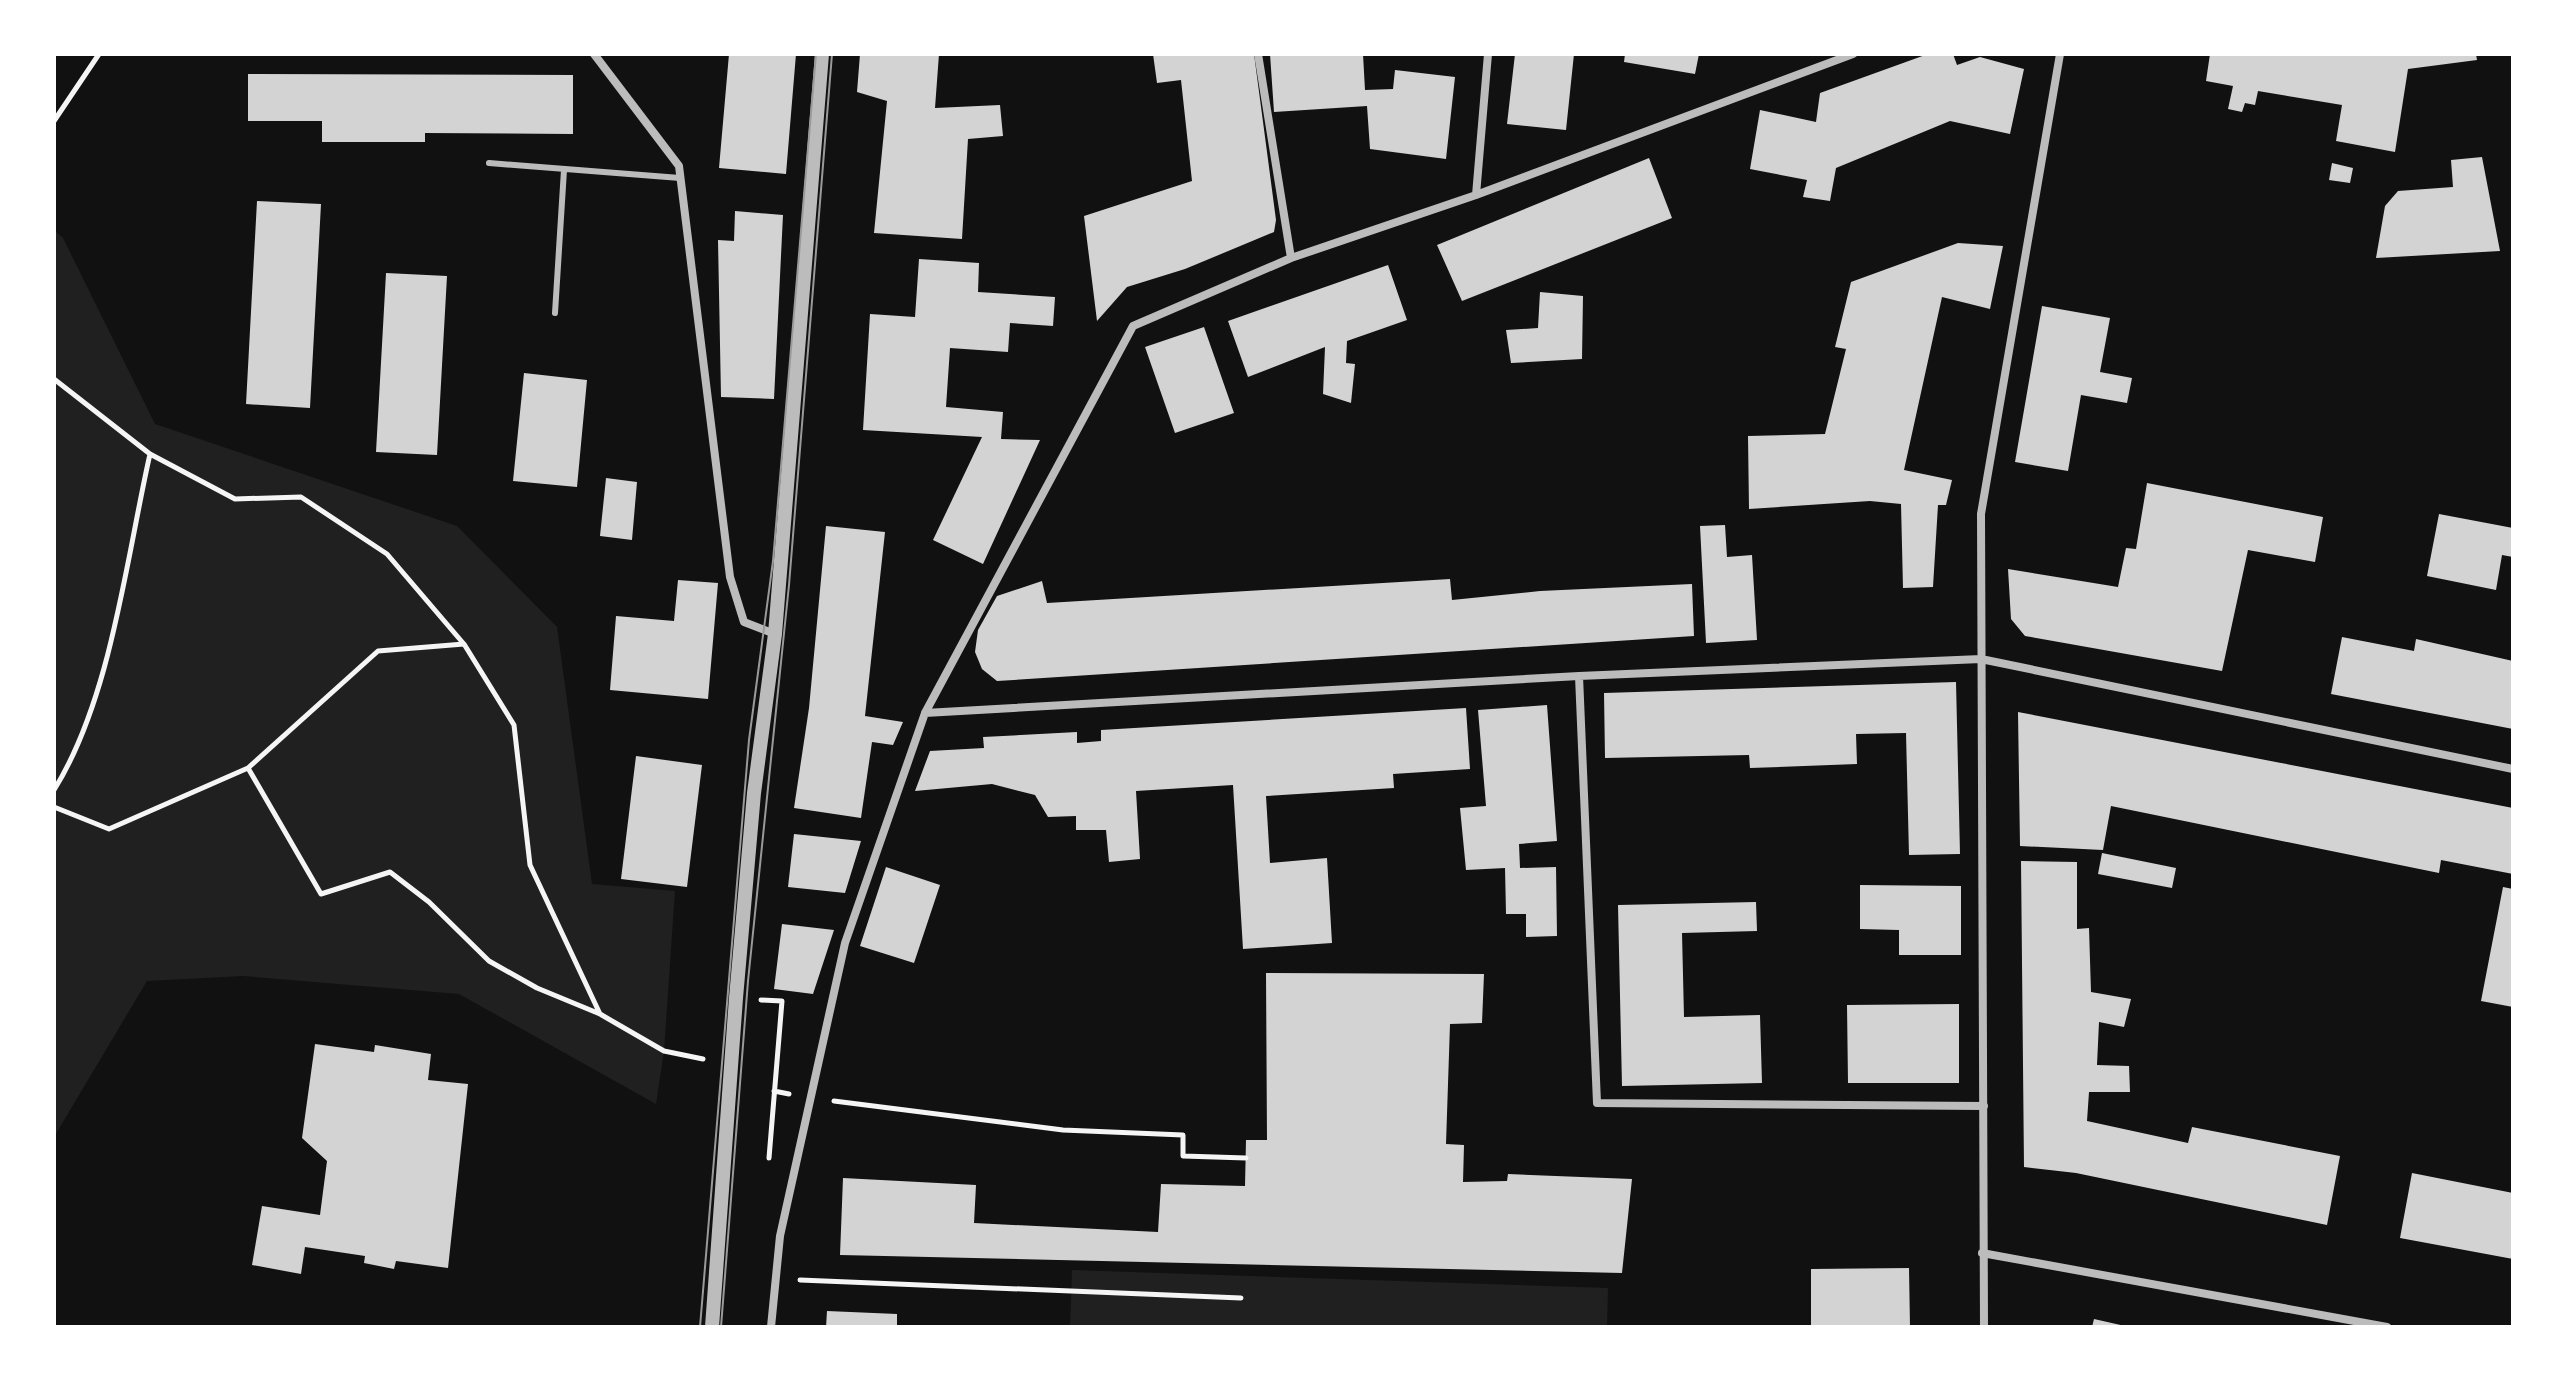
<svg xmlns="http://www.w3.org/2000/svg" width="2567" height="1381" viewBox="0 0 2567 1381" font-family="'Asap Condensed',sans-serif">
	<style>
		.green { fill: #202020 }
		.building { fill: #d3d3d3 }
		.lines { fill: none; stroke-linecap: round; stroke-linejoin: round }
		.path { stroke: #f5f5f5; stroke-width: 5 }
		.service { stroke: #bcbcbc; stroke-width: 6 }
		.minor { stroke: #bcbcbc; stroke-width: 8 }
		.tertiary { stroke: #bcbcbc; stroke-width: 14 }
		.tram { stroke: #9a9a9a; stroke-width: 2 }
	</style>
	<rect width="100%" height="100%" fill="#111"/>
	<path class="green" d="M54 230 63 238 155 424 457 526 557 627 592 884 675 891 664 1051 656 1104 459 994 243 976 147 981 54 1137Z
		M1072 1270 1608 1288 1607 1327H1070Z"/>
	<path class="building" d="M729 54H796L786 174 719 168Z
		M860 54H939L935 108 1000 105 1003 136 968 139 962 239 874 233 887 101 857 92Z
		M1153 54H1254L1276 220 1274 232 1185 269 1127 287 1097 321 1084 216 1192 181 1181 80 1157 83Z
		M1270 54H1363L1365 90 1393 89 1395 70 1455 77 1446 159 1370 149 1367 106 1274 112Z
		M1515 54H1574L1566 130 1507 124Z
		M1625 54H1699L1695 74 1624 62Z
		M1928 54H1953L1957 65 1980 57 2024 69 2010 134 1950 121 1836 168 1830 201 1803 197 1807 180 1750 169 1760 110 1816 122 1820 93Z
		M2210 54H2476L2477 60 2408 69 2395 152 2336 141 2342 105 2258 91 2255 105 2245 103 2242 112 2228 109 2233 86 2206 81Z
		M248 74 573 75V134L425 133V142H322V121H248Z
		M2482 157 2500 251 2376 258 2385 206 2398 191 2453 187 2451 160Z
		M1649 158 1672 218 1462 301 1437 245Z
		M2332 163 2353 168 2350 183 2329 180Z
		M257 201 321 204 310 408 246 404Z
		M735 211 783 215 774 399 721 397 718 240 734 241Z
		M1958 243 2003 246 1990 309 1942 297 1904 470 1952 480 1946 505H1938L1933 587 1903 588 1901 504 1870 501 1749 509 1748 436 1825 434 1846 349 1835 347 1851 282Z
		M919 259 979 263 978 292 1055 297 1053 326 1010 323 1008 352 950 348 946 407 1003 412 1001 439 1040 440 983 564 933 540 982 437 863 430 870 314 915 317Z
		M1388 265 1407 320 1347 341 1346 363 1355 364 1351 403 1323 394 1325 347 1248 377 1228 321Z
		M386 273 447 276 437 455 376 452Z
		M1540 292 1583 296 1582 359 1511 363 1506 330 1538 328Z
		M2042 306 2110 318 2100 372 2132 378 2127 403 2081 395 2068 471 2015 462Z
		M1204 327 1234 413 1175 433 1145 347Z
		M524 373 587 380 577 487 513 481Z
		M606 478 637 482 632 540 600 536Z
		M2147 483 2323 517 2315 562 2248 550 2222 671 2025 636 2011 619 2008 569 2118 587 2126 548 2136 549Z
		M2439 514 2513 528V557L2502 555 2496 590 2427 576Z
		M1725 525 1727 557 1752 555 1757 640 1706 643 1700 526Z
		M826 526 885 532 865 716 903 722 893 745 872 742 861 818 794 808 809 708Z
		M1450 579 1452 600 1540 591 1692 584 1694 636 997 681 982 669 975 652 978 630 997 596 1042 581 1047 603Z
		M678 580 718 583 708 699 610 690 616 616 674 621Z
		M2342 637 2414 651 2416 639 2513 661V729L2331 694Z
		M1956 682 1960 854 1909 855 1906 733 1856 734 1857 764 1750 768 1749 755 1605 758 1604 693Z
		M1547 705 1557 841 1519 844 1520 868 1556 867 1557 936 1526 937V914H1506L1505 868 1466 870 1460 808 1486 806 1478 710Z
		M1466 708 1470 769 1393 774 1394 788 1266 796 1270 863 1327 858 1332 943 1243 949 1233 785 1136 791 1140 859 1109 862 1106 830H1076V816L1048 817 1035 795 992 784 915 791 930 751 984 748 983 737 1077 732V743L1101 741V730Z
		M2018 712 2513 808V874L2441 860 2439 873 2111 806 2103 850 2020 846Z
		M636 756 702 765 687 887 621 879Z
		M794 834 861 841 845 893 788 887Z
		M2102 853 2176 868 2172 888 2098 874Z
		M2021 861 2077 862V929L2089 928 2091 992 2131 999 2124 1027 2099 1022 2097 1065 2129 1066 2130 1092H2089L2087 1121 2188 1143 2192 1127 2340 1156 2327 1225 2076 1173 2024 1167Z
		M886 867 940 885 914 963 860 946Z
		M1860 885 1961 886V955H1899V930L1860 929Z
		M2503 887 2513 889V1007L2481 1001Z
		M1756 902 1757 931 1682 933 1684 1017 1760 1015 1762 1083 1622 1086 1618 905Z
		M782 924 834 930 813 994 774 989Z
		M1266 973 1484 974 1482 1023 1450 1024 1446 1144 1464 1145 1463 1182 1507 1181 1508 1174 1632 1179 1622 1273 840 1255 843 1178 976 1185 974 1223 1158 1232 1161 1184 1245 1186 1246 1140H1267Z
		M1959 1004V1083H1848L1847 1005Z
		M315 1044 374 1052 375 1045 431 1054 428 1080 468 1084 448 1268 396 1261 394 1269 364 1263 365 1256 305 1247 301 1274 252 1265 262 1206 320 1215 327 1161 302 1138Z
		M2412 1173 2513 1193V1259L2400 1238Z
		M1909 1268 1910 1327H1811V1269Z
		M827 1311 897 1314V1327H826Z
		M2094 1319 2125 1326V1327H2092Z"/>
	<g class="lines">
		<path class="path" d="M54 121 99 54
			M54 379 150 454 235 499 301 497 387 554 463 643
			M248 768 321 894 390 872 429 902 489 961 537 988 600 1014 664 1051 703 1059
			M54 790C111 699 126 560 150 454
			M54 807 109 829 248 768 378 651 464 644 514 725 530 865 600 1014
			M761 1000 782 1001 769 1158
			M774 1091 789 1094
			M834 1101 1063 1130 1183 1135V1156L1246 1158
			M800 1280 1241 1298"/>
		<path class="service" d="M489 163 680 178
			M555 313 564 170"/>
		<path class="minor" d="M594 54 679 166 730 577 744 622 775 634
			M1258 54 1291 258
			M1476 195 1488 54
			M1579 676 1597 1103 1984 1106
			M925 713 1579 676 1981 659 2513 769
			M1982 1253 2387 1327
			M771 1327 780 1236 845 943 925 713 1133 326 1291 258 1476 195 1853 54
			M1984 1327 1981 514 2060 54"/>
		<path class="tertiary" d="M712 1327 736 998 754 793 775 634 822 54"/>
		<path class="tram" d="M700 1327 749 740 773 561 816 54
			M721 1327 748 981 789 585 832 54"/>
	</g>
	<rect width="2567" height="1381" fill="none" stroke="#ffffff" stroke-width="112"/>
</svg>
